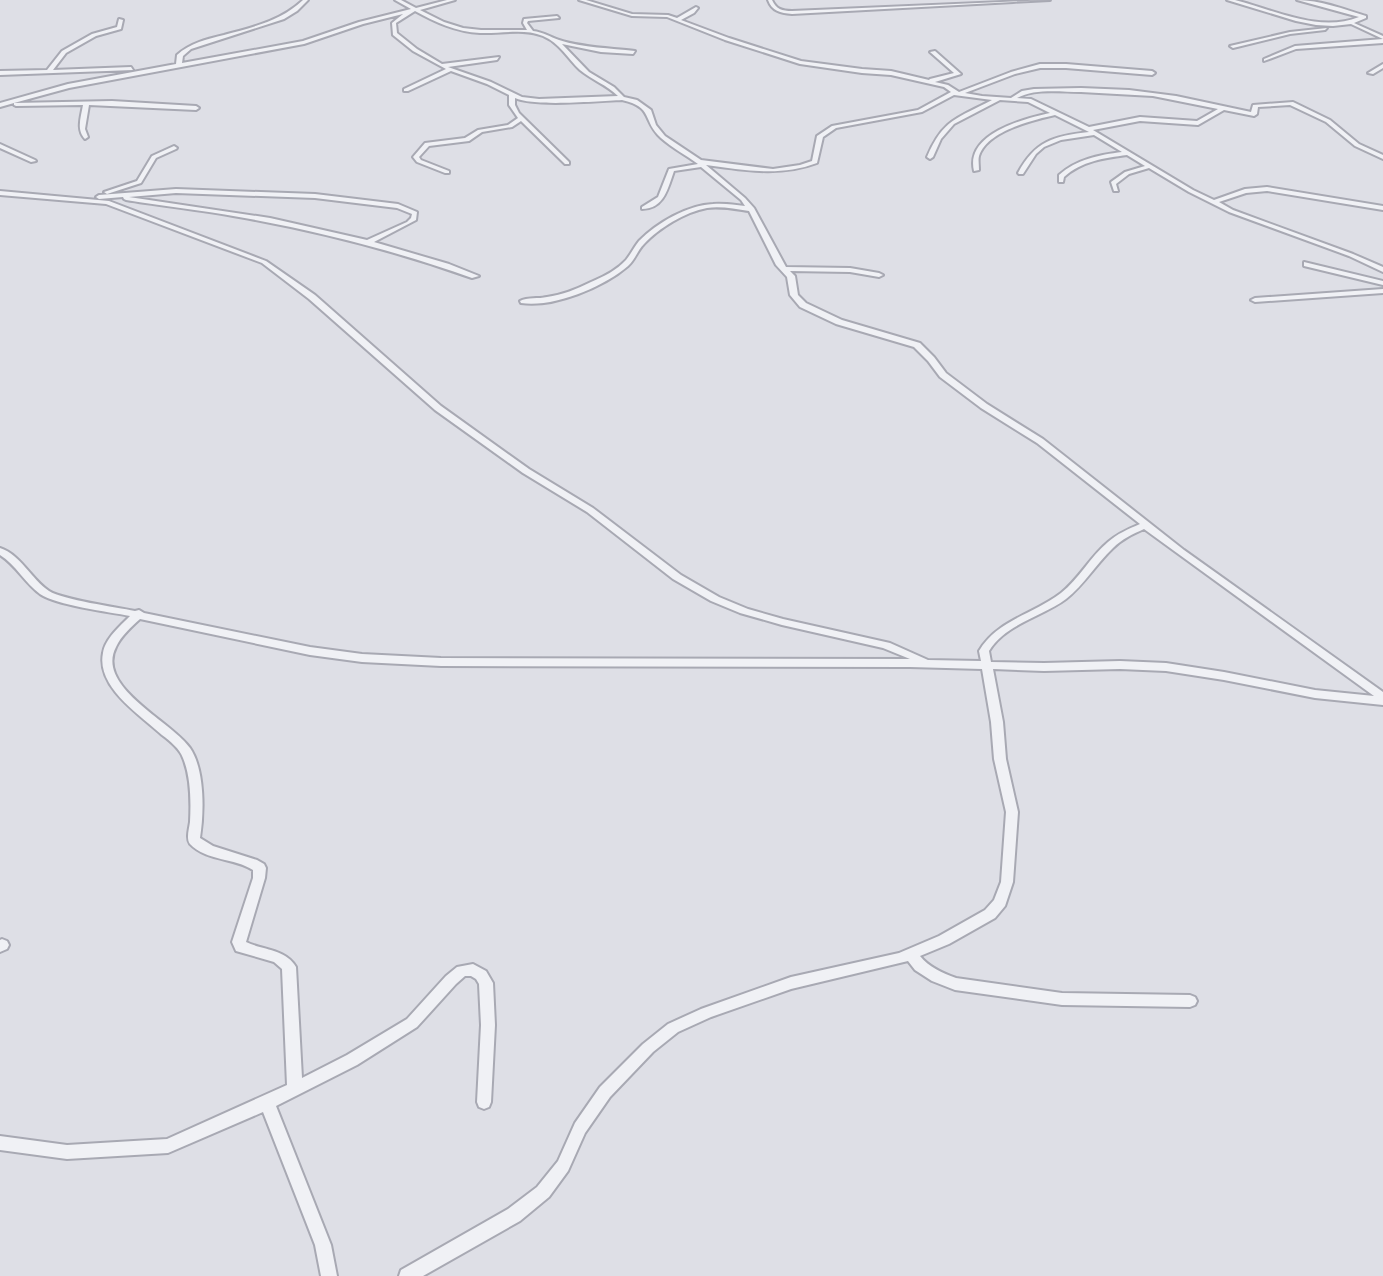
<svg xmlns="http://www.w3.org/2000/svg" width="1383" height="1276" viewBox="0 0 1383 1276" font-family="Signika,sans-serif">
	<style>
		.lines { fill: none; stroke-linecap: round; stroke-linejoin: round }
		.minor-casing { stroke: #a8a9b3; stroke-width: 4 }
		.minor { fill: #f0f1f5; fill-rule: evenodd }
	</style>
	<rect width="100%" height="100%" fill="#dedfe6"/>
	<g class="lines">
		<g class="minor-casing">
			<path id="minor" d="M303 0H308L297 11 284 19 191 49 183 56 182 63 303 41 359 22 411 9 395 0H401L416 8 447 0H455L420 10 444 22 463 28 481 30H527L523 23 524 19 557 16 559 18 528 21 527 23 533 31C543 32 550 37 559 40 584 48 610 48 635 51L633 54 601 52 562 44 589 72 614 87 624 97 637 100 651 110 656 125 665 136 701 160 773 169 800 165 812 161 817 136 832 126 918 110 951 92 944 87 891 75 862 73 800 64 725 40 667 17 632 16 579 0H586L632 14 668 15 677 18 696 7 698 8 694 13 681 20 729 38 801 61 862 69 891 71 929 80 930 79 954 73 930 52 935 51 961 74 935 82 948 85 959 92 1011 72 1040 64H1066L1152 71 1155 73 1152 75 1066 68H1040L1015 74 965 93 982 96 1011 98 1022 91 1034 89 1081 88 1129 90 1176 96 1251 112 1253 105 1293 102 1330 120 1359 144 1383 155V159L1355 146 1326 122 1290 105 1258 107 1257 114 1254 116 1224 110 1198 125 1140 121 1093 130 1193 190 1214 200 1245 189 1267 187 1383 206V210L1267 191 1246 193 1219 202 1233 210 1353 254 1383 267V272L1349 256 1229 212 1189 192 1149 168 1129 174 1116 184 1118 191H1114L1111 182 1125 172 1145 166 1127 155C1104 158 1082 161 1064 177L1063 182H1059V175C1077 159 1099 155 1122 152L1094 135 1061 140 1044 147 1036 154 1023 174H1019L1018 173C1035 141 1054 136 1089 132L1055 115C1033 120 987 131 979 156 978 160 979 165 979 170L974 171C965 134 1023 119 1050 113L1028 102 1000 100 954 124 941 139 933 157 930 159 927 157C943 119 958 118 992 100L954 95 922 112 836 128 823 137 817 163C780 177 744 170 706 165L745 198 754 208 786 267 850 268 879 273 883 275 879 277 850 272 790 271 795 276 798 295 806 303 842 320 920 343 934 357 946 373 987 404 1043 439 1184 550 1383 692V705L1315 698 1224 680 1166 671 1120 669 1044 671 993 669 1003 722 1006 759 1018 812 1013 882 1005 906 995 918 949 944 920 956C929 967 942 973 956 978L1062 993 1190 995 1195 997 1197 1001 1195 1005 1190 1007 1062 1005 955 990 932 981 915 970 908 961 791 989 711 1017 678 1032 653 1052 610 1097 585 1133 568 1171 549 1197 520 1221 423 1276H399L401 1270 508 1209 537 1187 558 1161 575 1123 600 1087 643 1044 668 1024 701 1009 791 977 899 953 939 936 985 910 994 900 1001 882 1006 812 994 759 991 722 982 669 910 667 441 666 362 662 310 655 140 619C131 627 121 636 116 647 95 687 171 721 190 748 205 770 204 813 200 838L213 846 257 860 264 864 266 868 265 878 246 942C262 950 286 949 296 967L302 1078 347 1055 407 1019 446 976 457 967 473 964 486 971 493 983 495 1025 491 1102 489 1107 484 1109 479 1107 477 1102 481 1025 479 984 476 979 471 976H465L456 984 417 1027 357 1065 276 1106 331 1245 337 1276H321L315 1245 263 1112 168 1153 67 1159 0 1150V1136L67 1145 167 1139 287 1085 282 969 274 962 236 951 232 942 253 878V870C235 858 206 861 190 844 186 839 189 829 190 822 191 802 191 777 183 758 180 749 170 741 162 735 140 715 96 687 103 653 105 639 120 626 130 616 109 612 56 605 40 594 25 583 16 565 0 555V548C21 555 31 579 49 591 63 600 116 607 135 611L139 610 144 613 310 647 362 654 441 658 910 659 883 648 782 625 740 613 711 601 673 579 587 512 523 473 435 410 309 299 262 263 106 204 0 195V191L109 201 266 261 315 295 441 406 529 469 593 508 681 575 719 597 748 609 783 619 890 643 928 660 981 661 979 651C997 620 1034 614 1061 593 1079 579 1090 557 1108 542 1117 534 1128 529 1140 524L1037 443 981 408 940 377 928 361 914 347 836 324 800 307 790 295 787 277 776 265 749 211C735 209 721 206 707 208 685 212 659 228 644 244 637 251 635 260 628 266 604 287 553 308 521 303L520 301C527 297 539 299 547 297 562 295 577 289 591 282 603 277 617 270 626 260 631 254 634 247 639 241 657 223 687 205 713 204 724 203 735 205 745 206L741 200 701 167 674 171C668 188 664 209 642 209V207L658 197 669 169 698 164C686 155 672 148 661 138 642 121 654 107 622 100 598 101 534 107 515 98V105L519 113 569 162V164H565L521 121 512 127 482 132 469 141 429 146 419 157 421 160 449 171V173H445L417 162 413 157 425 143 465 138 478 130 508 125 518 118 509 105V95L487 84 451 71 408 91H404V89L446 69 413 51 393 35 392 23 403 14 363 24 304 44 69 88 14 103 112 101 196 106 199 108 196 110 89 105 85 129 88 137 85 139C76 130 81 117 83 105L16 106 14 105V103L0 107V103L68 84 176 64 177 55C190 43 207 39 224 35 253 27 281 21 303 0ZM415 11C435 22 456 32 480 33 500 34 524 28 543 36 560 43 568 59 580 70 592 80 607 85 618 96L539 99 522 97 491 82 448 67 497 60 499 57 442 64 417 49 397 33 396 23ZM1081 92 1153 96 1218 109 1197 121 1140 117 1089 127 1031 99 1017 98C1035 88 1061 92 1081 92ZM1144 529 1374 696 1315 690 1224 672 1166 663 1120 661 1044 663 991 662 989 651C1005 624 1042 617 1066 599 1084 585 1096 564 1113 548 1122 539 1133 534 1144 529Z
				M768 0H772C776 9 782 11 792 11L1050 0 792 14C780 13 772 11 768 0Z
				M1227 0H1235C1275 10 1319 33 1359 17L1297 0C1320 0 1343 9 1366 16V18L1354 23 1383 36V43L1296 49 1264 61V59L1295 46 1383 39 1351 24 1333 26 1316 25 1296 21Z
				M119 19 123 20 121 29 96 36 66 53 53 70 131 67 133 70 0 75V71L47 70 62 51 92 34 117 27Z
				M1327 28 1325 30 1290 34 1233 48 1230 46 1290 32Z
				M1383 64V68L1373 74 1368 73Z
				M0 144 35 160 36 161 31 162 0 148Z
				M174 146 177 148 176 149 156 158 141 183 107 194 104 192 137 181 152 156Z
				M176 189 315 194 398 204 417 212 416 220 374 242 449 264 479 276 472 278C396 251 318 231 239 217 201 210 163 206 126 200L124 199 123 197 99 199 96 197 99 195ZM176 193 315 198 397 208 412 214 411 218 407 222 367 240 270 218 129 197Z
				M1304 262 1383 281V285L1304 266Z
				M1383 289V293L1255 302 1251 300 1255 298Z
				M2 939 7 941 9 945 7 949 0 952V940Z"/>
		</g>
		<use href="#minor" class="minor"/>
	</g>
</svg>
